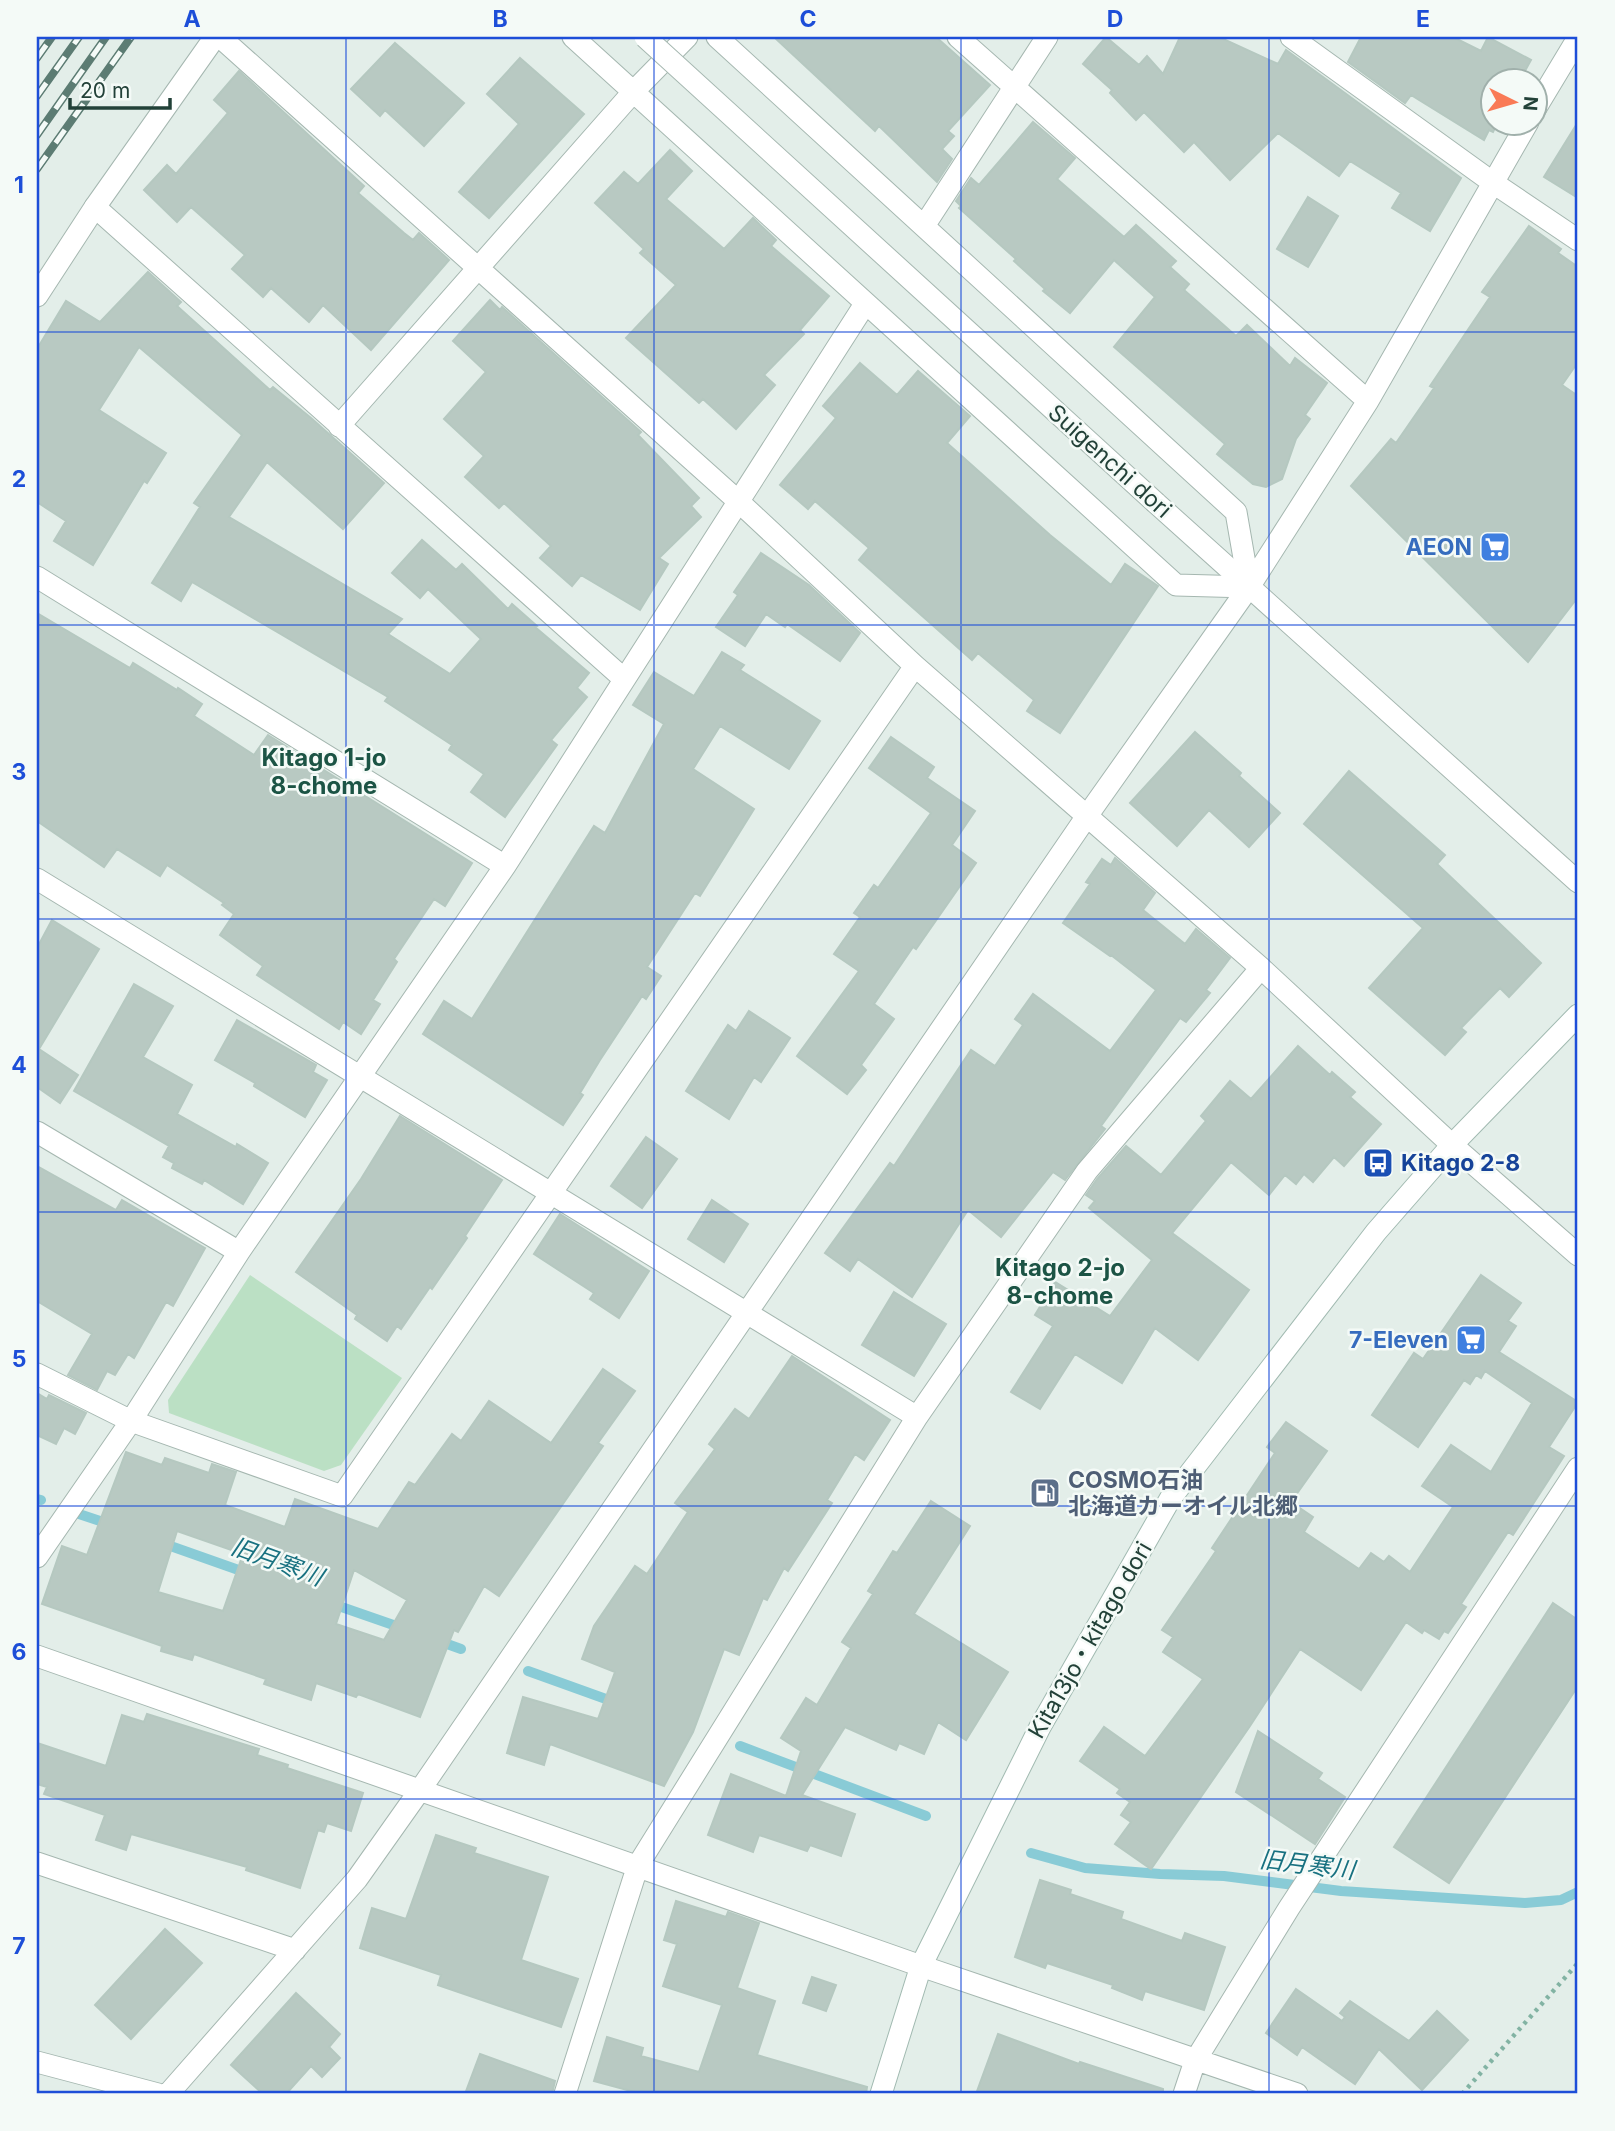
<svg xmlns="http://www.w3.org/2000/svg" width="1615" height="2131" viewBox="0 0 1615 2131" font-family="Inter,'Noto Sans JP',sans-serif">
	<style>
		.green { fill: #bbe0c4 }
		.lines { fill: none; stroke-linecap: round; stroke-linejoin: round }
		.stream { stroke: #89cbd6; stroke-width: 10 }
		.building { fill: #b8c9c2; stroke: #b5c8c0; stroke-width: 2; fill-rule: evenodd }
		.minor-casing { stroke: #a5b7b0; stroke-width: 23 }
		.tertiary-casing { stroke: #a5b7b0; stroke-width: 23 }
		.secondary-casing { stroke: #a1bab1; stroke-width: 23 }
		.path { stroke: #82b3a3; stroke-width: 4.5; stroke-dasharray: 3.5 5; stroke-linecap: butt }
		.minor { stroke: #fff; stroke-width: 21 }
		.tertiary { stroke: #fff; stroke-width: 21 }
		.secondary { stroke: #fff; stroke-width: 21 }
		.rail-casing { stroke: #5c7c73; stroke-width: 8 }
		.rail { stroke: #f4faf7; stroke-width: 5; stroke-dasharray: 16; stroke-linecap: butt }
		.tertiary-bridge-casing { stroke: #a5b7b0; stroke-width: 23; stroke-linecap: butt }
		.tertiary-bridge { stroke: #fff; stroke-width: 21 }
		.grid { fill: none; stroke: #1d4ed8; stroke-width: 2; stroke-opacity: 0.55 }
		.labels { text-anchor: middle; stroke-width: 5; stroke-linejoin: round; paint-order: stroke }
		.street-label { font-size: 23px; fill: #224138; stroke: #f4faf7 }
		.shop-label { font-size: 23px; font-weight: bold; fill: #366cbe; stroke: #f4faf7; text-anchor: end }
		.transit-label { font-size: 23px; font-weight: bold; fill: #164399; stroke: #f4faf7; text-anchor: start }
		.service-label { font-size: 23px; font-weight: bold; fill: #4e5e75; stroke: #f4faf7; text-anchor: start }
		.neighbourhood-label { font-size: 24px; font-weight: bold; fill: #1c5445; stroke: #f4faf7 }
		.water-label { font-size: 24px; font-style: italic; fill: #187180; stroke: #f4faf7 }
		.neatline { fill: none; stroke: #1d4ed8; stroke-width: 2.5 }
		.grid-label { font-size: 23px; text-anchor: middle; font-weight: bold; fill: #1d4ed8 }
	</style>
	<rect width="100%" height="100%" fill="#e3eee9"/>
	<path class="green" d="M250 1275 402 1378 341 1465 324 1471 169 1413 168 1400Z"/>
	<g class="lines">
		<path class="stream" d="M37 1499 41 1500
			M79 1514 112 1525
			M162 1543 247 1573
			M330 1603 402 1628
			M436 1640 461 1649
			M528 1671 617 1703
			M740 1746 926 1816
			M1031 1853 1085 1868 1160 1874 1224 1876 1341 1891 1525 1903 1561 1900 1578 1892"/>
	</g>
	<path class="building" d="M774 37H936L990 85 948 131 954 136 942 149 952 159 937 182 879 126 875 131Z
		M1106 37 1139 65 1147 56 1163 74 1180 37H1219L1278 64 1286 50 1461 178 1430 231 1392 208 1401 193 1350 161 1339 176 1278 133 1230 180 1194 142 1184 152 1144 112 1136 120 1110 93 1112 90 1083 64Z
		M1361 37H1453L1481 51 1488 37 1531 60 1520 80H1493V122H1498L1493 132 1489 130 1484 140 1411 95 1405 103 1348 62Z
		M395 43 464 103 424 146 385 110 380 116 351 89Z
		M520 58 584 114 489 218 459 192 519 124 487 94Z
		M239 71 364 186 358 193 404 233 413 240 419 233 449 260 371 350 323 305 309 322 271 288 263 297 232 269 245 255 191 207 177 222 144 190 167 165 176 174 228 113 214 100Z
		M1033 122 1075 158 1057 179 1124 237 1136 225 1176 261 1170 267 1189 284 1184 290 1236 336 1247 325 1290 366 1295 358 1327 383 1305 415 1310 419 1296 439 1282 479 1266 487 1253 484 1217 454 1225 444 1114 347 1155 297 1114 260 1070 313 1043 291 1045 289 1014 261 1016 259 959 208 961 206 956 201 971 178 979 185Z
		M1578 122V198L1544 177Z
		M670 150 692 171 666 199 724 249 753 218 776 240 771 246 829 296 800 330 804 334 764 375 775 385 736 429 703 399 699 403 626 338 676 285 640 253 644 249 595 203 624 172 638 184Z
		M1308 197 1338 216 1308 267 1277 249Z
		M1529 226 1561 249 1558 253 1578 267V362L1562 385 1578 396V597L1528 662 1351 486 1391 439 1396 443 1434 388 1430 386 1490 297 1482 292Z
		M148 272 181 302 177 306 270 390 273 387 311 418 384 483 343 529 267 462 229 517 402 619 388 634 450 674 481 639 428 589 420 598 392 573 422 540 456 570 462 564 508 609 512 604 537 626 535 627 589 673 577 688 587 697 551 740 557 745 505 817 471 792 484 774 449 750 452 745 385 701 388 697 192 582 181 601 152 583 200 507 194 503 242 435 139 347 99 410 166 453 147 483 144 481 93 565 54 541 66 521 37 502V349L66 301 100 322Z
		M490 300 500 310 502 307 641 432 638 435 699 498 691 506 701 517 659 558 668 564 640 610 581 575 572 586 540 558 551 546 504 503 499 508 465 477 484 456 444 419 486 372 453 341Z
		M860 363 897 395 918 371 970 416 947 443 1050 535 1111 585 1125 564 1158 586 1060 733 1027 711 1034 700 978 653 972 660 859 560 869 548 815 501 808 509 780 485 836 418 823 406Z
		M761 553 809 585 860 633 840 661 787 624 785 627 766 614 745 646 716 627 738 595 734 592Z
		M37 613 130 668 133 663 177 690 178 688 202 704 194 716 254 755 268 735 472 863 445 906 434 899 394 959 397 962 373 1000 380 1004 361 1034 343 1022 339 1029 257 975 263 966 220 935 234 914 222 905 224 903 167 865 160 876 117 849 104 867 37 821Z
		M722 652 744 665 740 670 820 721 789 769 720 726 693 769 754 809 700 896 695 893 647 967 661 976 646 999 642 996 600 1060 580 1093 583 1095 563 1125 423 1034 444 1001 472 1019 594 826 605 833 664 724 633 705 654 672 694 696Z
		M1195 732 1241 773 1239 776 1280 813 1249 847 1209 810 1177 846 1130 803Z
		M891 737 934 767 927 778 975 811 952 845 976 863 916 949 913 947 874 1004 894 1019 861 1065 866 1070 847 1094 797 1056 859 971 834 954 860 917 854 913 874 885 878 888 931 813 869 768Z
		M1349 771 1445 855 1437 864 1541 963 1509 997 1500 988 1461 1028 1466 1032 1445 1055 1369 988 1423 928 1304 824Z
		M1115 858 1155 893 1143 910 1185 944 1196 929 1230 958 1206 990 1210 993 1186 1022 1180 1018 1101 1126 1105 1129 1065 1180 1053 1172 1001 1237 968 1210 912 1297 858 1259 850 1271 825 1253 890 1163 894 1166 971 1050 995 1066 1023 1025 1015 1019 1033 994 1110 1051 1156 990 1111 955 1110 956 1063 923 1090 884 1086 882 1102 859 1111 865Z
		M52 920 99 949 39 1049 78 1075 60 1103 37 1087V948Z
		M134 984 173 1006 143 1057 192 1085 177 1114 236 1147 237 1144 268 1163 243 1204 204 1180 202 1184 172 1168 174 1163 163 1157 169 1146 74 1091Z
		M749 1011 790 1038 761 1082 754 1077 729 1119 686 1091 728 1025 736 1031Z
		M237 1020 316 1065 313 1072 327 1080 305 1117 254 1086 255 1083 215 1060Z
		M1298 1046 1330 1075 1332 1072 1355 1092 1350 1097 1381 1124 1344 1166 1334 1157 1313 1182 1304 1174 1296 1184 1285 1175 1269 1195 1231 1162 1172 1233 1249 1290 1198 1360 1155 1328 1122 1383 1075 1354 1040 1409 1011 1392 1053 1326 1035 1315 1055 1282 1110 1316 1152 1260 1089 1208 1095 1201 1086 1195 1097 1179 1126 1146 1161 1175 1206 1121 1201 1116 1230 1081 1251 1099Z
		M400 1116 502 1180 465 1236 467 1238 432 1289 430 1287 401 1329 397 1326 387 1341 355 1319 357 1315 296 1272 361 1179Z
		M646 1137 677 1159 642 1208 611 1186Z
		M37 1166 116 1210 122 1200 205 1248 173 1306 166 1302 134 1358 128 1354 115 1375 107 1371 97 1390 68 1375 92 1334 37 1301Z
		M712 1200 748 1224 724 1262 688 1239Z
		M560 1214 649 1271 619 1318 590 1299 594 1293 534 1254Z
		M1481 1275 1521 1303 1508 1321 1516 1326 1499 1352 1578 1402 1549 1447 1564 1456 1513 1535 1508 1532 1461 1604 1466 1607 1448 1633 1444 1631 1439 1639 1424 1630 1422 1633 1406 1622 1361 1690 1300 1649 1250 1726 1151 1869 1115 1844 1131 1822 1121 1815 1130 1802 1117 1793 1120 1789 1080 1761 1104 1727 1145 1756 1203 1679 1163 1652 1173 1637 1162 1630 1216 1551 1212 1548 1275 1453 1267 1447 1286 1422 1327 1451 1291 1502 1313 1517 1304 1532 1359 1569 1371 1553 1384 1562 1389 1556 1410 1572 1453 1507 1422 1486 1451 1445 1491 1472 1532 1403 1485 1371 1481 1378 1476 1375 1470 1384 1464 1380 1418 1447 1372 1415 1414 1353 1423 1359Z
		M894 1292 946 1324 914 1376 862 1345Z
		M792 1356 890 1420 864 1460 855 1454 827 1500 832 1503 788 1571 784 1568 767 1600 763 1598 739 1655 724 1649 693 1732 664 1786 550 1744 544 1765 507 1753 523 1697 598 1719 615 1672 582 1659 594 1626 635 1566 647 1574 688 1512 675 1503 715 1449 709 1444 735 1409 749 1419Z
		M603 1369 635 1391 598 1443 603 1446 499 1596 484 1586 458 1632 454 1630 420 1717 358 1694 356 1697 316 1683 311 1700 264 1684 266 1679 194 1654 192 1660 161 1651 162 1646 42 1604 62 1546 87 1555 126 1452 162 1465 165 1458 209 1473 212 1464 236 1472 225 1505 285 1527 295 1499 378 1529 409 1482 415 1485 452 1434 461 1441 489 1401 551 1443ZM177 1531 243 1554 223 1611 158 1592ZM354 1570 407 1600 384 1640 336 1624Z
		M37 1393 47 1399 49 1395 86 1413 75 1434 64 1428 56 1444 37 1435Z
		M931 1501 970 1526 914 1614 1008 1672 966 1740 938 1722 924 1754 899 1743 896 1750 845 1727 802 1795 855 1814 841 1856 810 1845 807 1851 759 1835 753 1852 708 1835 731 1774 786 1796 801 1751 781 1738 806 1698 817 1705 851 1648 842 1642 873 1594 868 1591 893 1551 897 1553Z
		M1553 1603 1578 1620V1686L1449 1883 1394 1847Z
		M147 1714 259 1749 257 1755 288 1765 287 1768 363 1793 351 1831 327 1823 324 1832 318 1830 300 1888 246 1870 247 1867 131 1834 126 1850 96 1840 105 1815 44 1794 47 1787 37 1784V1743L106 1766 122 1715 144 1722Z
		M1258 1731 1322 1773 1318 1779 1345 1797 1315 1844 1236 1792Z
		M436 1835 476 1848 474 1853 548 1877 521 1960 578 1979 561 2027 438 1985 441 1975 360 1948 372 1908 406 1919Z
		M1040 1880 1071 1890 1070 1894 1123 1912 1121 1919 1182 1941 1185 1933 1225 1947 1204 2010 1145 1991 1142 2000 1112 1988 1113 1985 1047 1963 1045 1968 1015 1957Z
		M676 1901 726 1917 728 1912 759 1923 737 1988 775 2001 757 2055 867 2087 866 2094H642L594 2081 607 2037 643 2048 641 2056 699 2072 722 2005 663 1986 677 1944 664 1940Z
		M165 1929 202 1963 131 2039 95 2005Z
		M812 1977 836 1985 826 2011 803 2003Z
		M1296 1989 1342 2021 1345 2017 1340 2013 1350 2001 1409 2041 1437 2011 1468 2040 1422 2090 1379 2049 1355 2084 1302 2047 1297 2055 1266 2033Z
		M296 1993 340 2034 329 2047 340 2058 322 2077 311 2066 286 2094H263L231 2065Z
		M998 2034 1079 2064 1080 2062 1163 2089V2094H976Z
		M480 2054 555 2081 552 2094H465Z"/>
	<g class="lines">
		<g class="minor-casing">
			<path id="minor" d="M220 37 738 501 915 666 1261 968 1452 1145 1578 1255
				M573 37 1176 585 1249 587
				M717 37 1236 512 1249 587
				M958 37 1368 401
				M1291 37 1492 182 1578 240
				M1534 111 1578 38
				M95 207 624 679
				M924 226 1047 37
				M339 426 634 91 687 37
				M37 577 505 866
				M37 879 917 1417
				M37 1132 239 1252
				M37 1374 131 1421 342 1496 915 666
				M37 1557 131 1421 239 1252 505 866 865 304
				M37 1656 921 1966 1297 2094
				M37 1863 295 1950
				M37 2062 158 2094
				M168 2094 357 1879 420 1790 1087 816 1249 587 1368 401 1528 122
				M565 2094 638 1865 917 1417 1087 1171 1261 968
				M1184 2094 1195 2061 1289 1908 1578 1468"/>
		</g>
		<g class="tertiary-casing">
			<path id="tertiary" d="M37 296 95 207 215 37
				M1156 503 1578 882"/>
		</g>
		<g class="secondary-casing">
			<path id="secondary" d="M881 2094 921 1966 1040 1727 1170 1499 1376 1232 1452 1145 1578 1015"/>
		</g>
		<path class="path" d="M1462 2094 1578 1963"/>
		<use href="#minor" class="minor"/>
		<use href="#tertiary" class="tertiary"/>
		<use href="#secondary" class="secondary"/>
		<g class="rail-casing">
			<path id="rail" d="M37 58 52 37
				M37 96 79 37
				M37 135 106 37
				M37 169 131 37"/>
		</g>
		<use href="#rail" class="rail"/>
		<g class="tertiary-bridge-casing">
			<path id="tertiary-bridge" d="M645 37 1156 503"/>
		</g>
		<use href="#tertiary-bridge" class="tertiary-bridge"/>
	</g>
	<path class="grid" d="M346 37V2094M654 37V2094M961 37V2094M1269 37V2094M37 332H1578M37 625H1578M37 919H1578M37 1212H1578M37 1506H1578M37 1799H1578"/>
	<defs>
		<g id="supermarket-square" transform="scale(1.575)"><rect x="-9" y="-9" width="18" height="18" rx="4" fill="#3f7fe0" stroke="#f4faf7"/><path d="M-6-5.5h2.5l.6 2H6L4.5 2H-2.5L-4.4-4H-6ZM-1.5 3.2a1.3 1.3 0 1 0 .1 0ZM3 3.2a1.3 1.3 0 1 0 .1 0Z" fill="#fff"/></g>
		<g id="bus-square" transform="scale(1.575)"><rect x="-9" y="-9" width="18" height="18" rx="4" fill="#1a4fb4" stroke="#f4faf7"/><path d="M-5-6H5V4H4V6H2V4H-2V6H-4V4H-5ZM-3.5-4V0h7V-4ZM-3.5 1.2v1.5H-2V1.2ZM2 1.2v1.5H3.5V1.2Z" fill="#fff"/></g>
		<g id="fuel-square" transform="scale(1.575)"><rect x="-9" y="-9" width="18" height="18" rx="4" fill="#5c6f8a" stroke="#f4faf7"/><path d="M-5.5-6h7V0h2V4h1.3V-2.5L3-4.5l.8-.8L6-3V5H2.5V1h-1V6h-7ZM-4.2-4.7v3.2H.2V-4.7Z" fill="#fff"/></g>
	</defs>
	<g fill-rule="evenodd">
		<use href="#supermarket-square" x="1495" y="547"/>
		<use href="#bus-square" x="1378" y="1163"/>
		<use href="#supermarket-square" x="1471" y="1340"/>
		<use href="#fuel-square" x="1045" y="1493"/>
	</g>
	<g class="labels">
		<g class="street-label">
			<text transform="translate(1110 461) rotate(42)" y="8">Suigenchi dori</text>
			<text transform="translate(1090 1640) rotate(-60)" y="8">Kita13jo・kitago dori</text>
		</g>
		<g class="shop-label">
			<text x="1472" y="555">AEON</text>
			<text x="1448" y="1348">7-Eleven</text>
		</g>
		<g class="transit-label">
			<text x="1401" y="1171">Kitago 2-8</text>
		</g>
		<g class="service-label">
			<text x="1068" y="1488">COSMO石油<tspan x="1068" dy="26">北海道カーオイル北郷</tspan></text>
		</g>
		<g class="neighbourhood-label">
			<text x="324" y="766">Kitago 1-jo<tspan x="324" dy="28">8-chome</tspan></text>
			<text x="1060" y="1276">Kitago 2-jo<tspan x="1060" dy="28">8-chome</tspan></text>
		</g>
		<g class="water-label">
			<text transform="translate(277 1562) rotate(20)" y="8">旧月寒川</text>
			<text transform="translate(1307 1865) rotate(7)" y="8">旧月寒川</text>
		</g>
	</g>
	<rect width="1615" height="2131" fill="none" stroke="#f4faf7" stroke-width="77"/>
	<g transform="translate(1514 102) rotate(95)"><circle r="33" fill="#f4faf7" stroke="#a0b0ab" stroke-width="2"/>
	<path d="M0-5L12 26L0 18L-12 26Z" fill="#f97a56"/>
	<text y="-10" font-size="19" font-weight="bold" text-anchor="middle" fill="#224138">N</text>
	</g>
	<path d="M70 98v10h100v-10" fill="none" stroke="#224138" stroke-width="3.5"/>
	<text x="80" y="98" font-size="21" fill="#224138" stroke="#f4faf7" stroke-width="5" paint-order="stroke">20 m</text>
	<rect x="38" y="38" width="1538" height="2054" class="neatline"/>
	<g class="grid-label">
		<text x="192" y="27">A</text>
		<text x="500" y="27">B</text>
		<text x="808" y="27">C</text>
		<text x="1115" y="27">D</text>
		<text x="1423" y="27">E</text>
		<text x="19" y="193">1</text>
		<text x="19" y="487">2</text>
		<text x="19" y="780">3</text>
		<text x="19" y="1073">4</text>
		<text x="19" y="1367">5</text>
		<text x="19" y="1660">6</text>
		<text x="19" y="1954">7</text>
	</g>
</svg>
